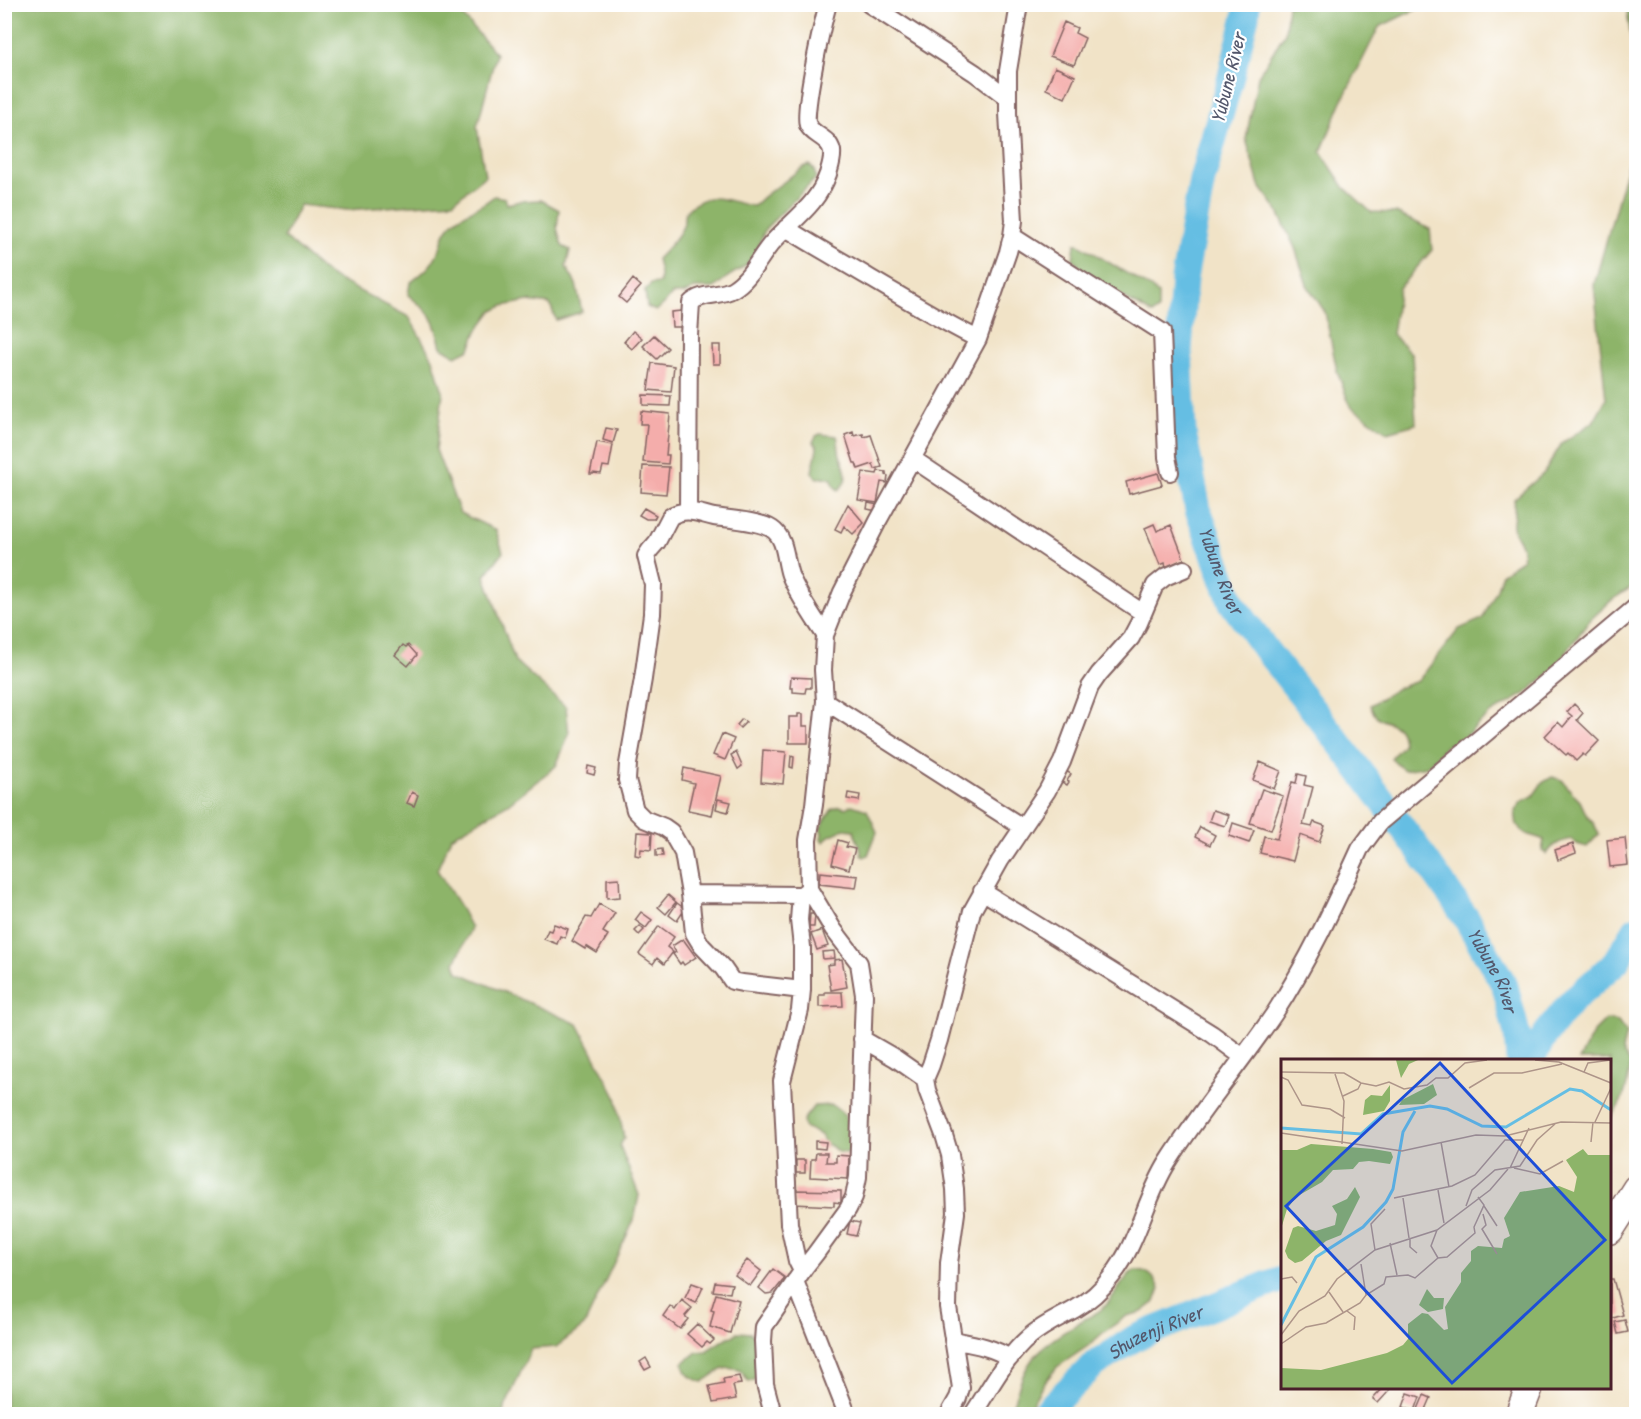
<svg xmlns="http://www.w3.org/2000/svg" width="1641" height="1419" viewBox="0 0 1641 1419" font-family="'Patrick Hand',sans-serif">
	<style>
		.forest { fill: #8db469; stroke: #6c6a4a; stroke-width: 1.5 }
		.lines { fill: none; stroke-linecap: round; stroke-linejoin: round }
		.river { stroke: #65bee3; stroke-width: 27 }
		.building { fill: #f4adab }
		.street-casing { stroke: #846462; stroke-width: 20 }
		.primary-casing { stroke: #846462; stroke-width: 30 }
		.street { stroke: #fff; stroke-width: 16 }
		.primary { stroke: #fff; stroke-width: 27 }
		.labels { text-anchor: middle; stroke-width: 4.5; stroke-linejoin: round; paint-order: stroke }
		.water-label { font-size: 20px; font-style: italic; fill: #53576b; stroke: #fff }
		.inset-river { fill: none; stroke: #65bee3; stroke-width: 3 }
		.inset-road { fill: none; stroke: #ae9589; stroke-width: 1.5 }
		.view { fill: #1d4ed8; fill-opacity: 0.15; stroke: #1d4ed8; stroke-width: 3 }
		.inset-edge { fill: none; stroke: #4a1f2b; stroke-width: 3 }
	</style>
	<rect width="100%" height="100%" fill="#fff"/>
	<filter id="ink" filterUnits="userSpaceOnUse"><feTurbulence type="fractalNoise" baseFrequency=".0167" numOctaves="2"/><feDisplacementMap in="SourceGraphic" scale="12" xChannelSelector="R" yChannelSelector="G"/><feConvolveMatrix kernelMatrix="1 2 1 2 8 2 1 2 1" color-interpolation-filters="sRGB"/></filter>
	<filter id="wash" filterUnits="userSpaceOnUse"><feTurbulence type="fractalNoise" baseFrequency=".008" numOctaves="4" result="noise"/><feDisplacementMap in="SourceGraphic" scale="24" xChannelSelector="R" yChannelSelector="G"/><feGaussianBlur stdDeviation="1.35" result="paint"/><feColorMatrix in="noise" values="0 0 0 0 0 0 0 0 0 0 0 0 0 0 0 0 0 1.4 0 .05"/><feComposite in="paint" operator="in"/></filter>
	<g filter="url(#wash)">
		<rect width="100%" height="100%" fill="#f1e3c7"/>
		<path class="forest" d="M5 5H449L458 10 496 54 477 127 485 176 453 202 347 210 300 205 284 237 327 274 409 317 433 359 443 392 436 450 460 513 496 530 503 552 485 576 515 661 566 707 569 734 556 766 508 804 451 837 437 870 459 905 471 928 455 963 458 972 578 1024 616 1097 624 1138 620 1146 639 1195 634 1220 584 1326 556 1347 531 1349 502 1414H5Z
			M1288 5H1425L1379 27 1341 103 1321 152 1344 187 1371 212 1396 213 1430 229 1432 250 1399 288 1392 334 1412 354 1416 424 1387 432 1350 406 1337 371 1325 312 1307 285 1295 248 1277 210 1259 185 1246 139 1258 76 1285 33Z
			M1626 5H1636V71Z
			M1636 110V584L1612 600 1590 620 1552 671 1525 694 1490 714 1463 738 1446 746 1427 766 1404 770 1391 758 1403 745C1402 713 1379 732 1370 705L1398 688 1418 681 1459 629 1482 619 1497 589 1502 573 1522 560C1525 541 1516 542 1513 528 1512 521 1516 509 1514 499L1544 473 1562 443 1593 422 1606 399 1594 285 1632 149Z
			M809 165 814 169 816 178 766 228 754 255 745 266 726 278 714 288H696L683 294H672L665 303 656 311 647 307 645 291 651 284 660 283V274L657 259C665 251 679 237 683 226 685 222 683 217 685 213 690 205 705 197 713 198 728 198 740 205 754 206 765 193 772 191 785 181 793 175 799 168 809 165Z
			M494 196 505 198 507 204 520 201 541 200 559 210 557 228 562 246 570 250 566 267 576 284 582 312 556 320 550 304 528 301 503 306 491 312 477 331 470 349 456 356 441 347C434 318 432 314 408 295L410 283C425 271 431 268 440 248 442 243 443 236 446 231 458 212 479 210 494 196Z
			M1075 244H1079L1154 290 1158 294V310L1152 314C1145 310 1139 306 1131 302 1110 289 1089 279 1073 259Z
			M820 434 837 436C839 442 838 449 840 455 845 468 851 481 838 490L834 486 832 479 825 477 817 478 812 473C813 463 817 455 817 446L813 442 816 436Z
			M1552 777 1562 780 1574 795 1580 801 1587 816 1594 824 1599 834 1587 847 1577 844 1572 839C1561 841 1553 844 1547 854L1542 851 1544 840C1531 834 1528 838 1517 826L1515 811 1521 802 1533 796 1542 783Z
			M852 805 867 810 877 832 868 855 864 857 861 855C862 842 855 842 854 830L844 829 829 836 824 842 821 839 822 833 820 828 832 809 840 806 845 808Z
			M1606 1020 1618 1022 1626 1033 1622 1051 1631 1064C1627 1087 1625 1100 1610 1118V1060H1579L1594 1032Z
			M832 1105C851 1115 850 1129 853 1148L847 1153 838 1152 831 1146 825 1144 821 1135 804 1127 803 1120 814 1106Z
			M1135 1270C1149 1270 1154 1277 1160 1288L1155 1302 1142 1312 1127 1316 1104 1332 1088 1346 1057 1367 1044 1383 1026 1414H1009C1017 1395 1021 1372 1035 1356 1048 1341 1067 1330 1083 1320 1090 1316 1098 1313 1103 1308 1115 1298 1124 1275 1135 1270Z
			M737 1332 751 1333 754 1337 757 1376 754 1380 749 1382 740 1370 728 1368 721 1370 703 1382C693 1379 684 1375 683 1363L697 1352 706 1351 728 1337 733 1336Z"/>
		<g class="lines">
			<g class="river">
				<path id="s1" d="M1247 4 1246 16 1231 76 1202 180 1184 279 1179 350 1183 432 1198 510 1232 603 1266 650 1340 744 1416 846 1466 918 1505 986 1517 1034 1519 1060"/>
				<path d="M1531 1060 1545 1035 1571 1002 1616 962 1636 929"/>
				<path id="s2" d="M1044 1414 1050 1407 1094 1365 1135 1338 1263 1286 1282 1279"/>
			</g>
		</g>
		<g id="blocks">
			<path class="building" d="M1064 22 1077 28 1075 33 1085 38 1074 65 1050 56Z
				M1055 67 1075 76 1065 98 1046 89Z
				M633 279 641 286 626 303 619 297Z
				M681 311V327H672L671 312Z
				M633 331 642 338 632 349 624 342Z
				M654 335 668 348 657 359 643 346Z
				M712 345H720V364H713Z
				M652 363 674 366 671 392 648 390Z
				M643 395 671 396 670 406 643 405Z
				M641 411 670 414 666 455H669L668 464 643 462 647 424H640Z
				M606 428 617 430 613 443 603 440Z
				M853 432 854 436 863 434 864 437 871 435 882 467 875 469 873 464 858 469 856 463H854L845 435Z
				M597 442 613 445 609 467 603 466 601 474 593 473V474H590Z
				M643 466 669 467 666 494 641 492Z
				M878 471 886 472V475L888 476 887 483 881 482 877 503 858 500 863 472 877 474Z
				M1158 473 1162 485 1129 494 1126 482Z
				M868 503 878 505 877 511 867 509Z
				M848 504 864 523 853 534 844 526 841 532 835 529Z
				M644 508 656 515 654 519H646L639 515Z
				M1154 524 1157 531 1171 525 1184 559 1166 567 1165 563 1160 565 1145 528Z
				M403 645 406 647 408 645 417 655 408 666 395 655Z
				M791 677 811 678V688H806L805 693 793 692V688H790Z
				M1574 704 1583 713 1577 720 1599 741 1585 756 1583 754 1576 761 1568 753 1566 755 1545 736 1558 722 1563 727 1572 716 1567 712Z
				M798 714H803V726H808V743H789V717H798Z
				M742 719 746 722 740 728 737 725Z
				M722 734 734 739 725 760 713 755Z
				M763 750 786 752 783 784 761 782Z
				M736 752 742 766 738 769 731 755Z
				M791 756 794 757 793 768 790 767Z
				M1260 762 1281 771 1274 789 1253 780Z
				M588 766 596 768 594 775 587 773Z
				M684 768 721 776 712 815 688 810 694 783 682 780Z
				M1066 771 1071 774 1067 781 1069 782 1067 785 1060 781Z
				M1298 774 1306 776 1304 785 1313 787 1303 825 1312 827 1314 822 1325 826 1319 842 1300 835 1293 861 1260 853 1264 836 1277 839 1292 782 1296 783Z
				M1262 789 1283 796 1271 830 1250 823Z
				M412 792 418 795 414 806 407 803Z
				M848 793 860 795 859 801 847 799Z
				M718 799 731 802 728 812 716 809Z
				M1213 810 1229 815 1225 826 1209 821Z
				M1233 823 1254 830 1249 843 1229 836Z
				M1200 827 1215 835 1210 845 1195 837Z
				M637 832 652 833 651 850 641 849 640 856 635 855Z
				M1625 838 1628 865 1610 867 1607 840Z
				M838 840 848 843 846 847 855 849 849 869 832 864Z
				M1573 844 1576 853 1558 860 1555 850Z
				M662 849 663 856H656V850Z
				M820 872 858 876 856 888 819 884Z
				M619 878 620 897 607 898V879Z
				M668 895 676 902 666 914 658 907Z
				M677 903 685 909 677 921 669 915Z
				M599 904 615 913 603 932 608 935 597 953 586 946 585 949 572 941 586 917 591 918Z
				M641 912 652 920 646 928 635 920Z
				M810 914H815L814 927H809Z
				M554 924 568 929 565 938 560 936 557 944 544 939 548 930 551 931Z
				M640 926 644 930 639 935 635 931Z
				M659 926 674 937 667 947 673 952 664 964 657 958 653 964 639 954Z
				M822 930 828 946 817 950 811 934Z
				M683 939 696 957 684 965 682 962 680 964 673 954 676 952 672 946Z
				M834 951 835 958 823 959 822 952Z
				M842 959 847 987 831 990 827 965 834 964V960Z
				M825 992H842L843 1006 819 1007V995H825Z
				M815 1141 826 1142 825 1149 815 1148Z
				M816 1153H827L826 1162H836V1155L849 1156 848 1179 810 1177 811 1159H815Z
				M796 1160H805V1173H796Z
				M794 1190 841 1191V1203L834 1202V1206L794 1204Z
				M850 1221 860 1223 856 1236 847 1234Z
				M747 1260 761 1271 750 1286 735 1275Z
				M773 1269 785 1278 773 1293 766 1294 759 1288Z
				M1610 1279H1613L1623 1315 1610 1319Z
				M715 1282 732 1284 730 1293 713 1291Z
				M692 1283 703 1287 696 1303 685 1298Z
				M716 1294 739 1300 730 1333 710 1327 714 1311 711 1310Z
				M682 1300 692 1308 685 1316 688 1319 680 1329 663 1316 670 1306 675 1310Z
				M1625 1320 1628 1332 1618 1334 1615 1322Z
				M697 1324 714 1340 710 1344 707 1342 702 1347 687 1334Z
				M646 1358 651 1367 645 1370 640 1362Z
				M739 1376 741 1384 733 1385 736 1399 713 1403 709 1386 724 1383 723 1379Z
				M1383 1388H1387L1390 1390 1378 1403 1373 1399Z
				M1408 1393 1420 1397 1415 1411 1403 1407Z
				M1424 1395 1431 1398 1424 1414H1416Z
				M641 1410 656 1413V1414H641Z"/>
		</g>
	</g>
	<g filter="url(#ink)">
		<use href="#blocks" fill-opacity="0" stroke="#846462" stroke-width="1.5"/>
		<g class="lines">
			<g class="street-casing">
				<path id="street" d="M869 4 975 73 1008 98
					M786 228C814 246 842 261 870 278 906 299 941 321 978 339
					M1012 236 1162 332 1167 457 1170 472
					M913 459 1143 613
					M688 510 689 335 691 303C701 292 721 297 733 289 750 279 759 258 771 244 792 220 817 206 828 174 830 167 833 159 832 151 829 137 813 136 808 125 802 114 823 21 828 4
					M825 701 1022 827
					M982 891 1212 1034 1243 1057
					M690 894 801 895
					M802 990 742 983 732 981 723 968 702 946 694 933 690 894 683 853 671 832 664 827 644 819 635 810 627 780 628 764 643 679 652 614 653 584 646 556 650 550 657 542 670 517C685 507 697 513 714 517 729 519 760 521 772 529 786 538 785 561 790 575 799 597 812 615 825 635
					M862 1039 895 1058 925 1079
					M802 1271 797 1261 789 1224 782 1081 800 1010 802 990V947L799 920 801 895 809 889
					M795 1281 847 1414
					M953 1340C973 1344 992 1347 1010 1358
					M773 1414 765 1384 763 1341 764 1327 805 1267 816 1253 848 1209 854 1197 858 1177 864 995 859 963 833 929 809 889 808 840 814 805 825 701 823 670 825 635 842 592 878 521 978 339 1008 252 1012 236 1014 221 1008 113V71L1019 4
					M949 1414 958 1398 961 1388 948 1307 949 1263 956 1213 955 1189 950 1155 944 1135 927 1090 925 1079 931 1065 939 1040 972 911 1000 861 1047 791 1062 762 1090 687 1099 674 1131 638 1139 623 1155 585 1165 577 1184 569
					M973 1414C990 1388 1005 1358 1029 1337 1043 1325 1059 1318 1075 1309 1089 1301 1103 1288 1112 1276 1139 1242 1145 1198 1168 1162 1200 1111 1240 1064 1274 1014 1308 962 1334 906 1360 849L1380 822 1636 607"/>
			</g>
			<g class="primary-casing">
				<path id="primary" d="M1610 1230 1636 1189
					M1521 1414V1409L1529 1388"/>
			</g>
			<use href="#street" class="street"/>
			<use href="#primary" class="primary"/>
		</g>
	</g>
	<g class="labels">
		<g class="water-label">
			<text transform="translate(1228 78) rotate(-76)" y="7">Yubune River</text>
			<text dy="7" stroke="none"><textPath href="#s1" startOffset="580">Yubune River</textPath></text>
			<text dy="7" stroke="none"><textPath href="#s1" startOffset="1066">Yubune River</textPath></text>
			<text dy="7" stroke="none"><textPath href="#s2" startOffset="140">Shuzenji River</textPath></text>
		</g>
	</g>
	<g transform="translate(1281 1059)">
		<rect width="330" height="330" fill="#f1e3c7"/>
		<path d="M115 1H137L128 5 120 19ZM152 25 156 36 143 45 118 46 121 41ZM109 26V42L103 52 82 56 84 41 90 36 101 37ZM30 85 92 90 110 93 112 98 109 105 88 102 78 103 72 110 52 111 41 123 15 138 6 150 0 170V91H16ZM302 90 307 96H330V329H0V309L40 311 106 294 122 286 127 280V265L141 254 147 255 163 271 167 270 164 248 180 223V214L190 202V192L197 187 221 189 223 180 229 177 223 159 239 133 278 127 293 133 296 118 285 101ZM74 128 79 138 60 176 45 182 21 202 14 204 7 199 4 192 12 169 17 167 35 172 54 166 56 155 51 147 66 140ZM146 230 153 239H163L162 250 147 253 138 246Z" fill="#8db469"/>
		<path class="inset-river" d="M0 69 80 75 102 55 149 47 166 50 201 67 225 68 289 30 301 32 330 51M0 266 35 198 82 168 105 143 112 130 122 73 134 52"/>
		<path class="inset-road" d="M254 1 278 3 330 24M0 13 63 14 80 24 95 27 108 23 123 30 146 26 155 19H167L184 4 206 1M303 13 307 4 330 1M54 15 63 42 61 85M0 18 7 21 21 46 49 50 64 59M188 29 213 14H241L281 5M62 37 77 30 80 24M314 63 330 29M0 74 121 92 195 76 224 77 280 63 330 64M160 83 168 128M310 83 312 63M229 109 248 69M233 109 259 115 282 102M157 131 163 164M113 139 171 127 194 116 224 81H243M122 139 128 179M185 147 191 131 214 111 239 107 256 81 274 65M203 147 216 167M202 155 205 166 201 170 216 195M156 171 150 187 157 199M129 179V188L136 194M109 184 116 216M94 191 90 165 104 150M80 205 85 236M0 220 11 218 16 224M48 233 62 253M66 252 74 258 73 271M0 276 18 252 44 237 56 220 94 191 156 171 209 131 227 110M0 285 25 268 45 264 79 244 85 236 103 225 105 218 127 216 134 219 157 199 166 198 194 174 193 168 203 146 197 138"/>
		<path class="view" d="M159 4 324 181 171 324 5 147Z"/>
		<rect width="330" height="330" class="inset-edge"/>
	</g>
	<rect width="1641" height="1419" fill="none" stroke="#fff" stroke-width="24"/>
</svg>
